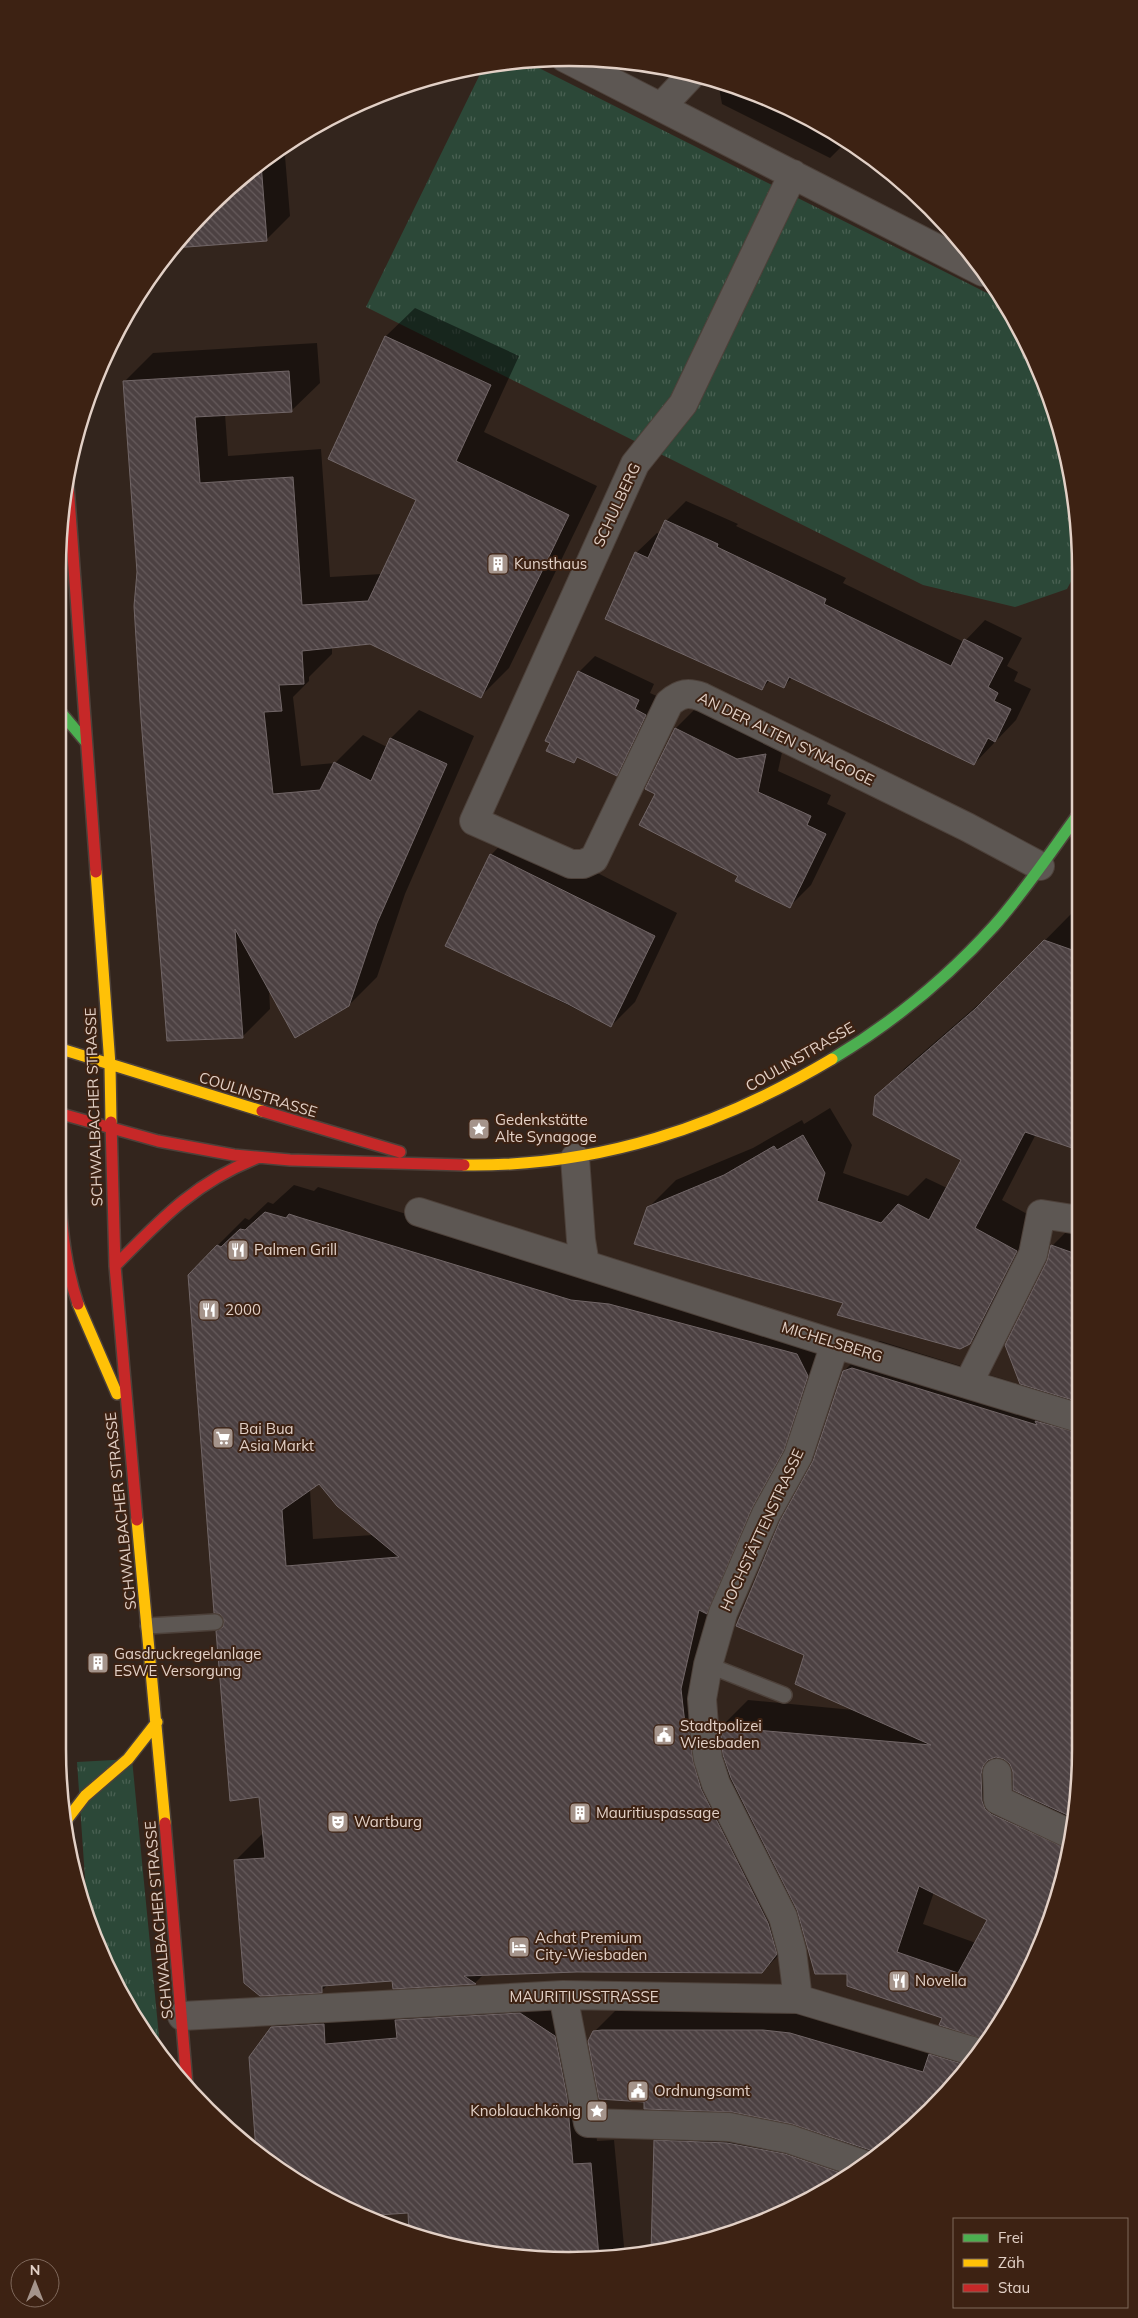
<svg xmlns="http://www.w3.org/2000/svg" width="1138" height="2318" viewBox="0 0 1138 2318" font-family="Mulish,sans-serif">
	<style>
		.park { fill: url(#park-tufts) }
		.shadow { fill: #0007; fill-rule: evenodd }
		.building { fill: url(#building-back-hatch); stroke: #716667; fill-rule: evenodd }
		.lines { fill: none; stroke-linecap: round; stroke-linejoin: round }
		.lane-casing { stroke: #4d413a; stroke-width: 18 }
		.street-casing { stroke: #4d413a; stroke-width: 30 }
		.fast-casing { stroke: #4d413a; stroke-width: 14 }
		.slow-casing { stroke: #4d413a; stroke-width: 14 }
		.jam-casing { stroke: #4d413a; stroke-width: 14 }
		.lane { stroke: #5d5753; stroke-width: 15 }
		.street { stroke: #5d5753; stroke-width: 28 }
		.fast { stroke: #4caf50; stroke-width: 11 }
		.slow { stroke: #ffc107; stroke-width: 11 }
		.jam { stroke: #c62828; stroke-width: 11 }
		.labels { text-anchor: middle; stroke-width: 4; stroke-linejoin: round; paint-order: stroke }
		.street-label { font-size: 15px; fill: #e2d0c6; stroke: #3d2213 }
		.poi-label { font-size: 15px; fill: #e2d0c6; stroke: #3d2213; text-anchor: start }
		.rim { fill: none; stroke: #e2d0c6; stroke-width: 2.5 }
	</style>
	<defs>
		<pattern id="park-tufts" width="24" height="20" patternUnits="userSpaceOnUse" patternTransform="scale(1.25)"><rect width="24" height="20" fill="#2c4838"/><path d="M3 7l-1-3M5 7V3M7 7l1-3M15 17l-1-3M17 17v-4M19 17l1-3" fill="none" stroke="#4a6153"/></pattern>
		<pattern id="building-back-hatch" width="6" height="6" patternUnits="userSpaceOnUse" patternTransform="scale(1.25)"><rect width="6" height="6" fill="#4c4142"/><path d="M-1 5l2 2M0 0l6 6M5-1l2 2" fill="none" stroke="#665b5c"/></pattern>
	</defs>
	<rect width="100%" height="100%" fill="#33251d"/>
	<path class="park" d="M527 62 999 299 1042 374 1076 502V572L1067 589 1015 607 923 585 366 307 484 66Z
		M132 1759 161 2057 126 2004 88 1922 77 1762Z"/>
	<path class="shadow" d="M635 64 669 67 675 69 669 74 660 76Z
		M718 82 765 97 845 143 830 158 722 104Z
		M284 144 290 216 266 240 175 247 208 207Z
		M415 308 519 356 484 432 597 486 509 668 481 696 370 643 332 647V654L309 677V681L293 697 301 766 335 763 363 735 387 747 391 738 419 710 474 736 405 894 377 977 348 1006 269 988 270 1009 242 1037 162 947 151 840 135 605 138 572 125 381 153 353 317 343 320 383 291 411 225 414 228 456 321 449 330 577 382 574 418 499 330 459 386 336Z
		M686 501 738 524 736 526 846 578 843 583 964 642 985 620 1022 638 1007 666 1018 672 1014 681 1031 689 1016 720 974 764 793 677 784 686 770 680 762 689 636 553 657 533 660 534 666 521Z
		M595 656 654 684 650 693 661 698 632 758 616 774 579 757 573 762 579 672Z
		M696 708 786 734 778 771 831 795 827 804 846 813 811 885 790 906 739 875 657 794 647 789 676 728Z
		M514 831 677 913 635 1002 611 1026 447 946 491 855Z
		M1072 913 1078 915V1149L1036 1134 1002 1200 1043 1223 997 1316 970 1343 845 1302 648 1208 676 1180 753 1148 802 1120 804 1124 830 1108 852 1145 843 1173 908 1196 926 1178 947 1188 962 1159 877 1097 904 1069 1002 984Z
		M294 1185 314 1191 318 1187 599 1273 835 1347 734 1584 715 1697 719 1729 748 1700 853 1710 805 1654 814 1462 844 1371 871 1344 880 1341 1022 1385 1006 1345 1048 1261 1052 1246 1079 1219 1080 1749 1071 1849 1041 1945 989 2040 848 1973 803 1927 790 1944 762 1972 577 1970 484 1974 475 1983 394 1987 393 1980 329 1984 321 1991 235 1861 263 1833 260 1796 217 1632 225 1624 217 1246 245 1218 249 1220 268 1202 273 1204ZM319 1483 373 1535 313 1539 310 1489ZM1009 1758 1014 1772V1783L1009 1773ZM934 1892 989 1919 976 1943 923 1924Z
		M544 1989 591 2072 597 2141 614 2140 625 2257 536 2259 469 2251 409 2212 370 2215 371 2220 313 2192 272 2028 297 2003Z
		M788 2006 939 2046 954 2031 988 2041 953 2086 880 2155 795 2208 733 2233 652 2252 655 2141 679 2117 752 2119 812 2131V2129L792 2122 732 2110 646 2101 594 2032 618 2008Z"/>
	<path class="building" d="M261 163 267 241 174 248 208 207Z
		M385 336 491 385 456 461 569 515 481 698 370 644 302 651 304 684 279 685 282 711 264 712 273 794 320 790 334 762 371 781 390 738 447 764 377 923 349 1006 295 1038 235 929 243 1038 167 1041 141 719 134 606 137 572 123 381 289 371 292 412 195 417 200 483 293 477 302 605 368 601 416 500 328 459Z
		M665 520 718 544 717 547 826 599 824 604 951 666 964 639 1003 658 988 687 998 693 994 701 1011 709 995 742 988 738 974 765 789 677 784 688 767 680 762 690 605 619 635 552 648 558Z
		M578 671 639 700 635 709 646 715 617 776 577 757 574 763 546 751 550 743 545 741Z
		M675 728 737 759 766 754 758 792 811 816 807 825 826 834 790 908 735 881 738 876 639 825 655 794 645 789Z
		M490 854 655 936 611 1027 568 1004 445 946Z
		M1044 940 1078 952V1150L1025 1132 975 1228 1017 1251 970 1344 960 1349 837 1315 843 1303 634 1244 647 1207 724 1175 774 1146 777 1150 803 1135 825 1173 817 1201 881 1223 898 1204 929 1220 961 1160 873 1115 875 1096 975 1009Z
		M265 1212 286 1218 289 1214 298 1217 571 1300 609 1304 797 1354 808 1376 784 1450 752 1508 707 1614 699 1610 681 1689 685 1724H688L693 1761 701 1789 768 1923 777 1954 762 1973 577 1972 464 1976 476 1984 393 1989 392 1981 322 1986V1993L260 1996 244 1983 234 1860 265 1858 259 1797 230 1801 216 1631 223 1627 224 1621 220 1614 214 1613 188 1275 217 1245 221 1247 240 1229 245 1230ZM319 1484 337 1506 399 1557 286 1566 282 1510Z
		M1051 1245 1079 1255V1402L1020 1384 1005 1345 1047 1261Z
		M852 1368 1037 1425 1035 1421 1079 1433 1080 1749 1074 1818 1013 1790V1772L1010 1764 1004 1759 996 1757 988 1760 983 1766 981 1774 982 1801 985 1809 991 1814 1070 1850 1041 1945 988 2041 939 2025 942 2018 847 1986V1974H815L797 1910 731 1778 723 1755 720 1727 931 1745 795 1684 804 1655 736 1626 780 1521 813 1461 843 1371ZM919 1886 987 1920 958 1973 897 1952Z
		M520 2013 555 2036 567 2097 573 2164 591 2163 599 2257 536 2259 469 2251 409 2233 408 2213 363 2216 313 2192 256 2151 249 2057 271 2027 324 2024 325 2044 397 2038 395 2020Z
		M602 2030H763L790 2033 923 2072 929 2054 969 2066 953 2086 878 2156 870 2150 792 2124 732 2112 644 2109V2102L599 2099 588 2041 593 2031Z
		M654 2140 727 2143 785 2154 847 2175 795 2208 733 2233 651 2252Z"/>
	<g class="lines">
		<g class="lane-casing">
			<path id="lane" d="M148 1626 215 1622
				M708 1665 784 1695"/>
		</g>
		<g class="street-casing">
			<path id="street" d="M565 58 983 272
				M661 107 692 74
				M793 174 683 404 635 464 474 821 571 864H583L594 859 669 703C681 693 688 692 702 697L967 827 1040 866
				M575 1158 581 1240 585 1264
				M419 1212 835 1344 1079 1418
				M968 1384 1033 1254 1041 1214 1079 1220
				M997 1773 998 1800 1072 1835
				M563 1995 588 2123 729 2127 789 2139 865 2165
				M798 1999 792 1951 783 1917 716 1784 708 1759 705 1738 702 1699 708 1665 723 1613 766 1514 798 1456 835 1344
				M182 2016 563 1995 798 1999 979 2053"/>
		</g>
		<g class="fast-casing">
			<path id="fast" d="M58 709 86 742
				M832 1059C892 1023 948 977 994 926 1025 891 1050 853 1077 816"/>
		</g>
		<g class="slow-casing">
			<path id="slow" d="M96 872 110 1065 111 1122
				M58 1048 262 1111
				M464 1165C599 1167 718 1127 832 1059
				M78 1304 117 1394
				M137 1520 165 1823
				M65 1822 85 1796 128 1759 157 1722"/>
		</g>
		<g class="jam-casing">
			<path id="jam" d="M67 471 96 872
				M262 1111 400 1152
				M58 1113 158 1141 234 1155 290 1160 464 1165
				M58 1113C60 1177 57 1243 78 1304
				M111 1122 115 1266 137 1520
				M115 1266C161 1219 194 1183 257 1158
				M165 1823 187 2085"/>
		</g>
		<use href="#lane" class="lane"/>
		<use href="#street" class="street"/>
		<use href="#fast" class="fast"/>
		<use href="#slow" class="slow"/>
		<use href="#jam" class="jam"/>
	</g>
	<defs>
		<g id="building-square" transform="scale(1.125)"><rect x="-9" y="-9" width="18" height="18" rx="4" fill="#a5948b" stroke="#3d2213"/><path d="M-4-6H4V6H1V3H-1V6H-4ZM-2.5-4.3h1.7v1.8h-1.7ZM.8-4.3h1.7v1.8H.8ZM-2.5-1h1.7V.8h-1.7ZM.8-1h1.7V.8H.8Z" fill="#fff"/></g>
		<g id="sight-square" transform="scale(1.125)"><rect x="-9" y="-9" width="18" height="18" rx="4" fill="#a5948b" stroke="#3d2213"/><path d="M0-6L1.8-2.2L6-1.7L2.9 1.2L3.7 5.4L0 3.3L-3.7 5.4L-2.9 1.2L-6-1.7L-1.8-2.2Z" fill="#fff"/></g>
		<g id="restaurant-square" transform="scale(1.125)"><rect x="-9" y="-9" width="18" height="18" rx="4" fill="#a5948b" stroke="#3d2213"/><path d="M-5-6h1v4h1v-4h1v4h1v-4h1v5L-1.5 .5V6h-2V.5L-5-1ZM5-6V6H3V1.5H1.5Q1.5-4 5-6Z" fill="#fff"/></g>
		<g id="supermarket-square" transform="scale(1.125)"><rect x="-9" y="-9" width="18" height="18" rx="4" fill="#a5948b" stroke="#3d2213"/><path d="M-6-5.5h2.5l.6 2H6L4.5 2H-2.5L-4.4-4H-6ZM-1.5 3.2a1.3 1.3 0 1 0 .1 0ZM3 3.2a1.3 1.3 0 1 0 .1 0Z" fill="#fff"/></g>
		<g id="civic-square" transform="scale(1.125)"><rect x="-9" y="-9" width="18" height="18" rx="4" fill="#a5948b" stroke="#3d2213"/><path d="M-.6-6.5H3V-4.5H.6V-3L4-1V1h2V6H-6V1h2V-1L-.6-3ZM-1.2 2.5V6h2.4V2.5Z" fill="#fff"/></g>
		<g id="theatre-square" transform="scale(1.125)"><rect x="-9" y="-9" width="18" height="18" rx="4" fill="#a5948b" stroke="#3d2213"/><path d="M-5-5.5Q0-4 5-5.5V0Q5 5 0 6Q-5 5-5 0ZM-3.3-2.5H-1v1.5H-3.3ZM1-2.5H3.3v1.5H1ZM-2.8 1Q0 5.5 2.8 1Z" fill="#fff"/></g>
		<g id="hotel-square" transform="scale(1.125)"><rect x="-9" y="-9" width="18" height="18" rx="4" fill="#a5948b" stroke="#3d2213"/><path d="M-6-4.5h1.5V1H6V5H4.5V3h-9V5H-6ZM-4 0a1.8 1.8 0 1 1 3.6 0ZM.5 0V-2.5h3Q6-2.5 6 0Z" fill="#fff"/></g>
	</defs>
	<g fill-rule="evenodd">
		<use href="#building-square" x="498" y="564"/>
		<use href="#sight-square" x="479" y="1129"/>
		<use href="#restaurant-square" x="238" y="1250"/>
		<use href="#restaurant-square" x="209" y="1310"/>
		<use href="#supermarket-square" x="223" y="1438"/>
		<use href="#building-square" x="98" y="1663"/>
		<use href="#civic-square" x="664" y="1735"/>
		<use href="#building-square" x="580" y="1813"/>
		<use href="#theatre-square" x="338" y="1822"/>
		<use href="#hotel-square" x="519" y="1947"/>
		<use href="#restaurant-square" x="899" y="1981"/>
		<use href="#civic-square" x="638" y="2091"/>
		<use href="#sight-square" x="597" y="2111"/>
	</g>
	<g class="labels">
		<g class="street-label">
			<text transform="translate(617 505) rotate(-65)" y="5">SCHULBERG</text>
			<text transform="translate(786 739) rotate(26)" y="5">AN DER ALTEN SYNAGOGE</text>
			<text transform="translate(800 1057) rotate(-30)" y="5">COULINSTRASSE</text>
			<text transform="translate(258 1095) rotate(17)" y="5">COULINSTRASSE</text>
			<text transform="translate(94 1107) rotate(-92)" y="5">SCHWALBACHER STRASSE</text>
			<text transform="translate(832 1342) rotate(17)" y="5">MICHELSBERG</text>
			<text transform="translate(121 1511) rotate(-96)" y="5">SCHWALBACHER STRASSE</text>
			<text transform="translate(762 1530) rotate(-65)" y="5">HOCHSTÄTTENSTRASSE</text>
			<text transform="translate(159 1920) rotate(-95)" y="5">SCHWALBACHER STRASSE</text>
			<text x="584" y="2002">MAURITIUSSTRASSE</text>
		</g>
		<g class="poi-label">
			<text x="514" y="569">Kunsthaus</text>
			<text x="495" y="1125">Gedenkstätte<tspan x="495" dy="17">Alte Synagoge</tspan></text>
			<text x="254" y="1255">Palmen Grill</text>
			<text x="225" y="1315">2000</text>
			<text x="239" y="1434">Bai Bua<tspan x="239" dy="17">Asia Markt</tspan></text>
			<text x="114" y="1659">Gasdruckregelanlage<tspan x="114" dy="17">ESWE Versorgung</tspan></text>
			<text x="680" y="1731">Stadtpolizei<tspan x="680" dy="17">Wiesbaden</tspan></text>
			<text x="596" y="1818">Mauritiuspassage</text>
			<text x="354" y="1827">Wartburg</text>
			<text x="535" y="1943">Achat Premium<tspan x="535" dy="17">City-Wiesbaden</tspan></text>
			<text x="915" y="1986">Novella</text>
			<text x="654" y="2096">Ordnungsamt</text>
			<text x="581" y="2116" text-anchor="end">Knoblauchkönig</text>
		</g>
	</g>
	<path d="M0 0H1138V2318H0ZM569 66H569A503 503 0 0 1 1072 569V1749A503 503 0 0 1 569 2252H569A503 503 0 0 1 66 1749V569A503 503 0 0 1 569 66Z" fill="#3d2213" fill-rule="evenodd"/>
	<path class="rim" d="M569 66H569A503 503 0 0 1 1072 569V1749A503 503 0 0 1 569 2252H569A503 503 0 0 1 66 1749V569A503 503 0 0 1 569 66Z"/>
	<rect x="953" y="2218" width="175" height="90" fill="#3d2213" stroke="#7f685b"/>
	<rect x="963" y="2234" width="25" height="8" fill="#4caf50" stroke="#7f685b"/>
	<text x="998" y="2243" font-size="15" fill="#e2d0c6">Frei</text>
	<rect x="963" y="2259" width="25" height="8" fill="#ffc107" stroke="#7f685b"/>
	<text x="998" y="2268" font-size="15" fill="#e2d0c6">Zäh</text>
	<rect x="963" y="2284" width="25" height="8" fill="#c62828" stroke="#7f685b"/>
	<text x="998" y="2293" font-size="15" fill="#e2d0c6">Stau</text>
	<g transform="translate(35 2283)"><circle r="24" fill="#3d2213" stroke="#7f685b"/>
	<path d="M0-4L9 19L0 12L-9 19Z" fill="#a5948b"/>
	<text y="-8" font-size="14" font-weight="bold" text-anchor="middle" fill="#e2d0c6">N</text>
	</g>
</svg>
